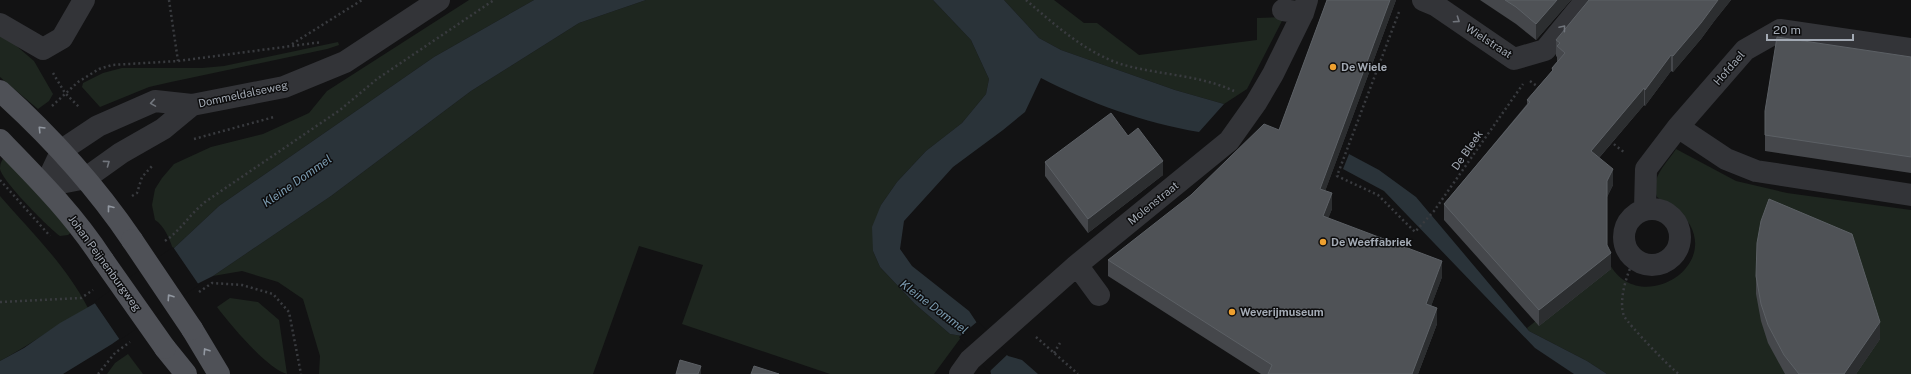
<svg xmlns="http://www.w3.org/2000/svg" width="1911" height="374" viewBox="0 0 1911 374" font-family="'Public Sans',sans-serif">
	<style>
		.green { fill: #1e261f }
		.water { fill: #2a3339 }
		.pier { fill: #121213 }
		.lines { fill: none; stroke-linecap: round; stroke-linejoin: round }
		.path { stroke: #393b3f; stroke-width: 2.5; stroke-dasharray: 2 3; stroke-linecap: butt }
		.minor { stroke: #333438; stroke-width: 22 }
		.major { stroke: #4f5157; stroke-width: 22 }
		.major-bridge { stroke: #4f5157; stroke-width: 22 }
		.wall { fill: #45474b }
		.shaded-wall { fill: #2c2e30 }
		.building { fill: #4f5256; stroke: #5c6065 }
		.oneway { stroke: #71757c }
		.oneway2 { stroke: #9298a1 }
		.poi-dot { fill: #eea02f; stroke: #0d0d0e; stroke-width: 1.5 }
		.labels { text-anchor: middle; stroke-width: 3; stroke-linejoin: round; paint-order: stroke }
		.street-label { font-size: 11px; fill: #a3aab4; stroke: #0d0d0e }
		.poi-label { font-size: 11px; font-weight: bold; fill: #a3aab4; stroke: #0d0d0e; text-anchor: start }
		.water-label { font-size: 12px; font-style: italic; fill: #7a9aaf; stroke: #0d0d0e }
	</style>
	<rect width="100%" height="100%" fill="#121213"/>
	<path class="green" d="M469 0H534L434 57 219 206 173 249C170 240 164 225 155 220L152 205 155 189 162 178 174 164 211 147 263 134 309 113 327 91Z
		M646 0H933L971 40 989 79 986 94 962 123 926 151 897 182 881 205 873 251 880 267 915 304 950 334 962 336 934 374H830L682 324 703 265 639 246 593 374H319L320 356 303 299 278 282 242 271 213 276 331 196 471 91 579 23Z
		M1004 0H1054L1084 23H1097L1139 55 1257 40V18L1284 17 1247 89 1224 104 1175 90 1061 50 1039 38Z
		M0 34 7 38 34 61 53 94 49 101 38 109 0 77Z
		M338 42 339 45 327 49 171 82 149 87 100 107 82 87 83 83 103 73 122 68H202L224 66Z
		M1676 149 1736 181 1787 193 1911 210V374H1607L1587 361 1529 331 1527 328 1609 263C1636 315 1716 272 1690 225 1684 213 1667 205 1657 197 1649 179 1667 163 1676 149Z
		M6 156 74 230 68 235 60 236C48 227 3 182 0 169 0 163 2 159 6 156Z
		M0 196C31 232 66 265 88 308 58 324 30 345 0 361Z
		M230 298 258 302 279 320 287 374C267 369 230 324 217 307Z
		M128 354 143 374H107L115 363Z"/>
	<path class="water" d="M534 0H646L579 23 471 91 331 196 213 276 197 284 112 344 63 374H0V361L24 348 60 323 106 297 173 249 219 206 434 57Z
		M933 0H1004L1039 38 1061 50 1175 90 1224 104 1199 132C1144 123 1090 103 1041 78L1025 112 1003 130 953 167 904 221 900 249 912 266 969 311 977 323 1008 356 1022 360 1038 374H991L990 369 962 336 950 334 915 304 880 267 873 251 872 227 881 205 897 182 926 151 962 123 986 94 989 79 971 40Z
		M1349 154 1379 170 1416 197 1529 331 1587 361 1607 374H1574L1535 348 1384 191 1343 169Z"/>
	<path class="pier" d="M173 247 199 285 120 340 94 302Z
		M978 321 1008 354 989 372 959 337Z"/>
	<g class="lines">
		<path class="path" d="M169 0 178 61
			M1026 0C1055 25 1087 54 1124 65 1160 75 1200 75 1234 91
			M1399 12 1337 176 1378 195 1415 232 1434 211 1523 84
			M292 44 362 0
			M53 73 65 93 80 108
			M1530 81 1541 89
			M52 106 78 82 99 69 112 65 178 61 322 42
			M194 139 274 117
			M1610 141 1625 153
			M0 180 50 236
			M132 196 137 193 142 177 152 166
			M165 241C181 230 190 214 205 202L340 110 377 79 494 0
			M1634 260C1627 273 1618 301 1624 316 1628 324 1671 369 1679 374
			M199 292 212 283 242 285 273 294 289 312 301 374
			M0 302 81 298 93 290
			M1036 337 1078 374
			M1054 353 1060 343
			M98 374 115 353 130 342"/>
		<path class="minor" d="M1423 0 1435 5 1514 59 1545 50 1586 0
			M1283 10 1303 13
			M0 24 43 49 62 38 84 0
			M1678 127 1726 159 1756 171 1911 195
			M45 186 62 150 98 126 155 101 192 105 284 87 345 62 439 0
			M45 186 86 178 121 153 163 129 192 105
			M1624 237a28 28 0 1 1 56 0a28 28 0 1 1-56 0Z
			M1645 209 1646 169 1678 127 1745 50 1780 30 1911 49
			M1077 265 1099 295
			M960 374 970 360 1077 265 1229 141 1256 103 1273 74 1303 13 1307 0"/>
		<path class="major" d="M0 91C50 136 94 184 132 240
			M0 140C37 178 74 215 103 260
			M192 329 219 374
			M165 348 186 374"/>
		<path class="major-bridge" d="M132 240 192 329
			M103 260 165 348"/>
	</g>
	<path class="wall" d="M1327 0H1396L1325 191 1332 209 1328 218 1442 277 1431 306 1437 324 1418 374H1261L1108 276V260L1279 130Z
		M1480 0H1571L1536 40 1516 24Z
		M1589 0H1731L1715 20 1701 39 1673 72 1671 71 1645 106 1644 105 1599 158 1613 185 1607 197V245L1611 269 1539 326 1444 220V204L1527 104V100L1552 71V68L1557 62V57L1556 56V40Z
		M1911 57V173L1765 151V135Z
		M1128 136 1163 175 1088 233 1045 176V162Z
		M1756 276 1880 339 1856 374H1785L1768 343 1761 321 1756 294Z"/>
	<path class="shaded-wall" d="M1390 0H1396L1320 205V189Z
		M1557 0H1571L1536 40V24Z
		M1718 0H1731L1715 20 1701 39 1673 72V56Z
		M1671 55V71L1645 106V90Z
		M1644 88V105L1591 167V151Z
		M1163 161V175L1088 233V219Z
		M1613 169V185L1607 197V181Z
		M1332 193V209L1323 232V216Z
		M1611 253V269L1539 326V310Z
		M1442 261V277L1426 320V304Z
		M1437 308V324L1418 374H1412Z
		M1880 322V339L1856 374H1844Z
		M701 366V374H698Z"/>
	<path class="building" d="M1327 0H1390L1320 189 1332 193 1323 216 1442 261 1426 304 1437 308 1412 374H1268L1272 365 1108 260 1191 195 1264 124 1279 130Z
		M1505 0H1557L1536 24 1516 7Z
		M1589 0H1718L1701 23 1673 56 1671 55 1645 90 1644 88 1591 151 1613 169 1607 181V245L1611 253 1539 310 1444 204 1530 102 1527 100 1553 70 1552 68 1565 53 1557 46 1560 43 1556 40Z
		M1777 37 1911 57V157L1765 135V111Z
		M1111 113 1128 136 1138 128 1163 161 1088 219 1045 162Z
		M1769 199 1852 234 1880 322 1844 374H1799L1784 355 1768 325 1761 304 1756 276 1757 243 1761 221Z
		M680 360 701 366 698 374H676Z
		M754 366 779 374H751Z"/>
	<defs><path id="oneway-chevron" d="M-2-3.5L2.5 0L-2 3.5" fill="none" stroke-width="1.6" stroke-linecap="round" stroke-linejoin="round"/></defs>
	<g class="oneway">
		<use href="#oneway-chevron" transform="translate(1457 20) rotate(34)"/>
		<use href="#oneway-chevron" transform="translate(1563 28) rotate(-50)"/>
		<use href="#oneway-chevron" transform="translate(153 103) rotate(171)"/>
		<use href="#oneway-chevron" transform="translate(107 163) rotate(-36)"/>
	</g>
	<g class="oneway2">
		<use href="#oneway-chevron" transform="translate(41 129) rotate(-134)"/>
		<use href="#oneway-chevron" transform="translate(110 208) rotate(-128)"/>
		<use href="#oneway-chevron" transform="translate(170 297) rotate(-124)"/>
		<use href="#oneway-chevron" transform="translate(206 351) rotate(-123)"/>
	</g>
	<g class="poi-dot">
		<circle cx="1333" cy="67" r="4"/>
		<circle cx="1323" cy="242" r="4"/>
		<circle cx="1232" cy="312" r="4"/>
	</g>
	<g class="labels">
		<g class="street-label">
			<text transform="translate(1489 41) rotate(33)" y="4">Wielstraat</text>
			<text transform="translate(1729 68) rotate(-49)" y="4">Hofdael</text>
			<text transform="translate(243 94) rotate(-12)" y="4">Dommeldalseweg</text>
			<text transform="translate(1467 150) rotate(-55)" y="4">De Bleek</text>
			<text transform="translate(1153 203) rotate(-39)" y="4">Molenstraat</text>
			<text transform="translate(105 263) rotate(54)" y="4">Johan Peijnenburgweg</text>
		</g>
		<g class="poi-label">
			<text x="1341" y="71">De Wiele</text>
			<text x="1331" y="246">De Weeffabriek</text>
			<text x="1240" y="316">Weverijmuseum</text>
		</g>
		<g class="water-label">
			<text transform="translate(297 181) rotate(-35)" y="4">Kleine Dommel</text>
			<text transform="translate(934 307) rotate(37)" y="4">Kleine Dommel</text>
		</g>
	</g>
	<path d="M1767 34v6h86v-6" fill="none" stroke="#a3aab4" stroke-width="2"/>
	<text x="1773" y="34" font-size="12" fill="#a3aab4" stroke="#0d0d0e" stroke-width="3" paint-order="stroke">20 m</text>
</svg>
